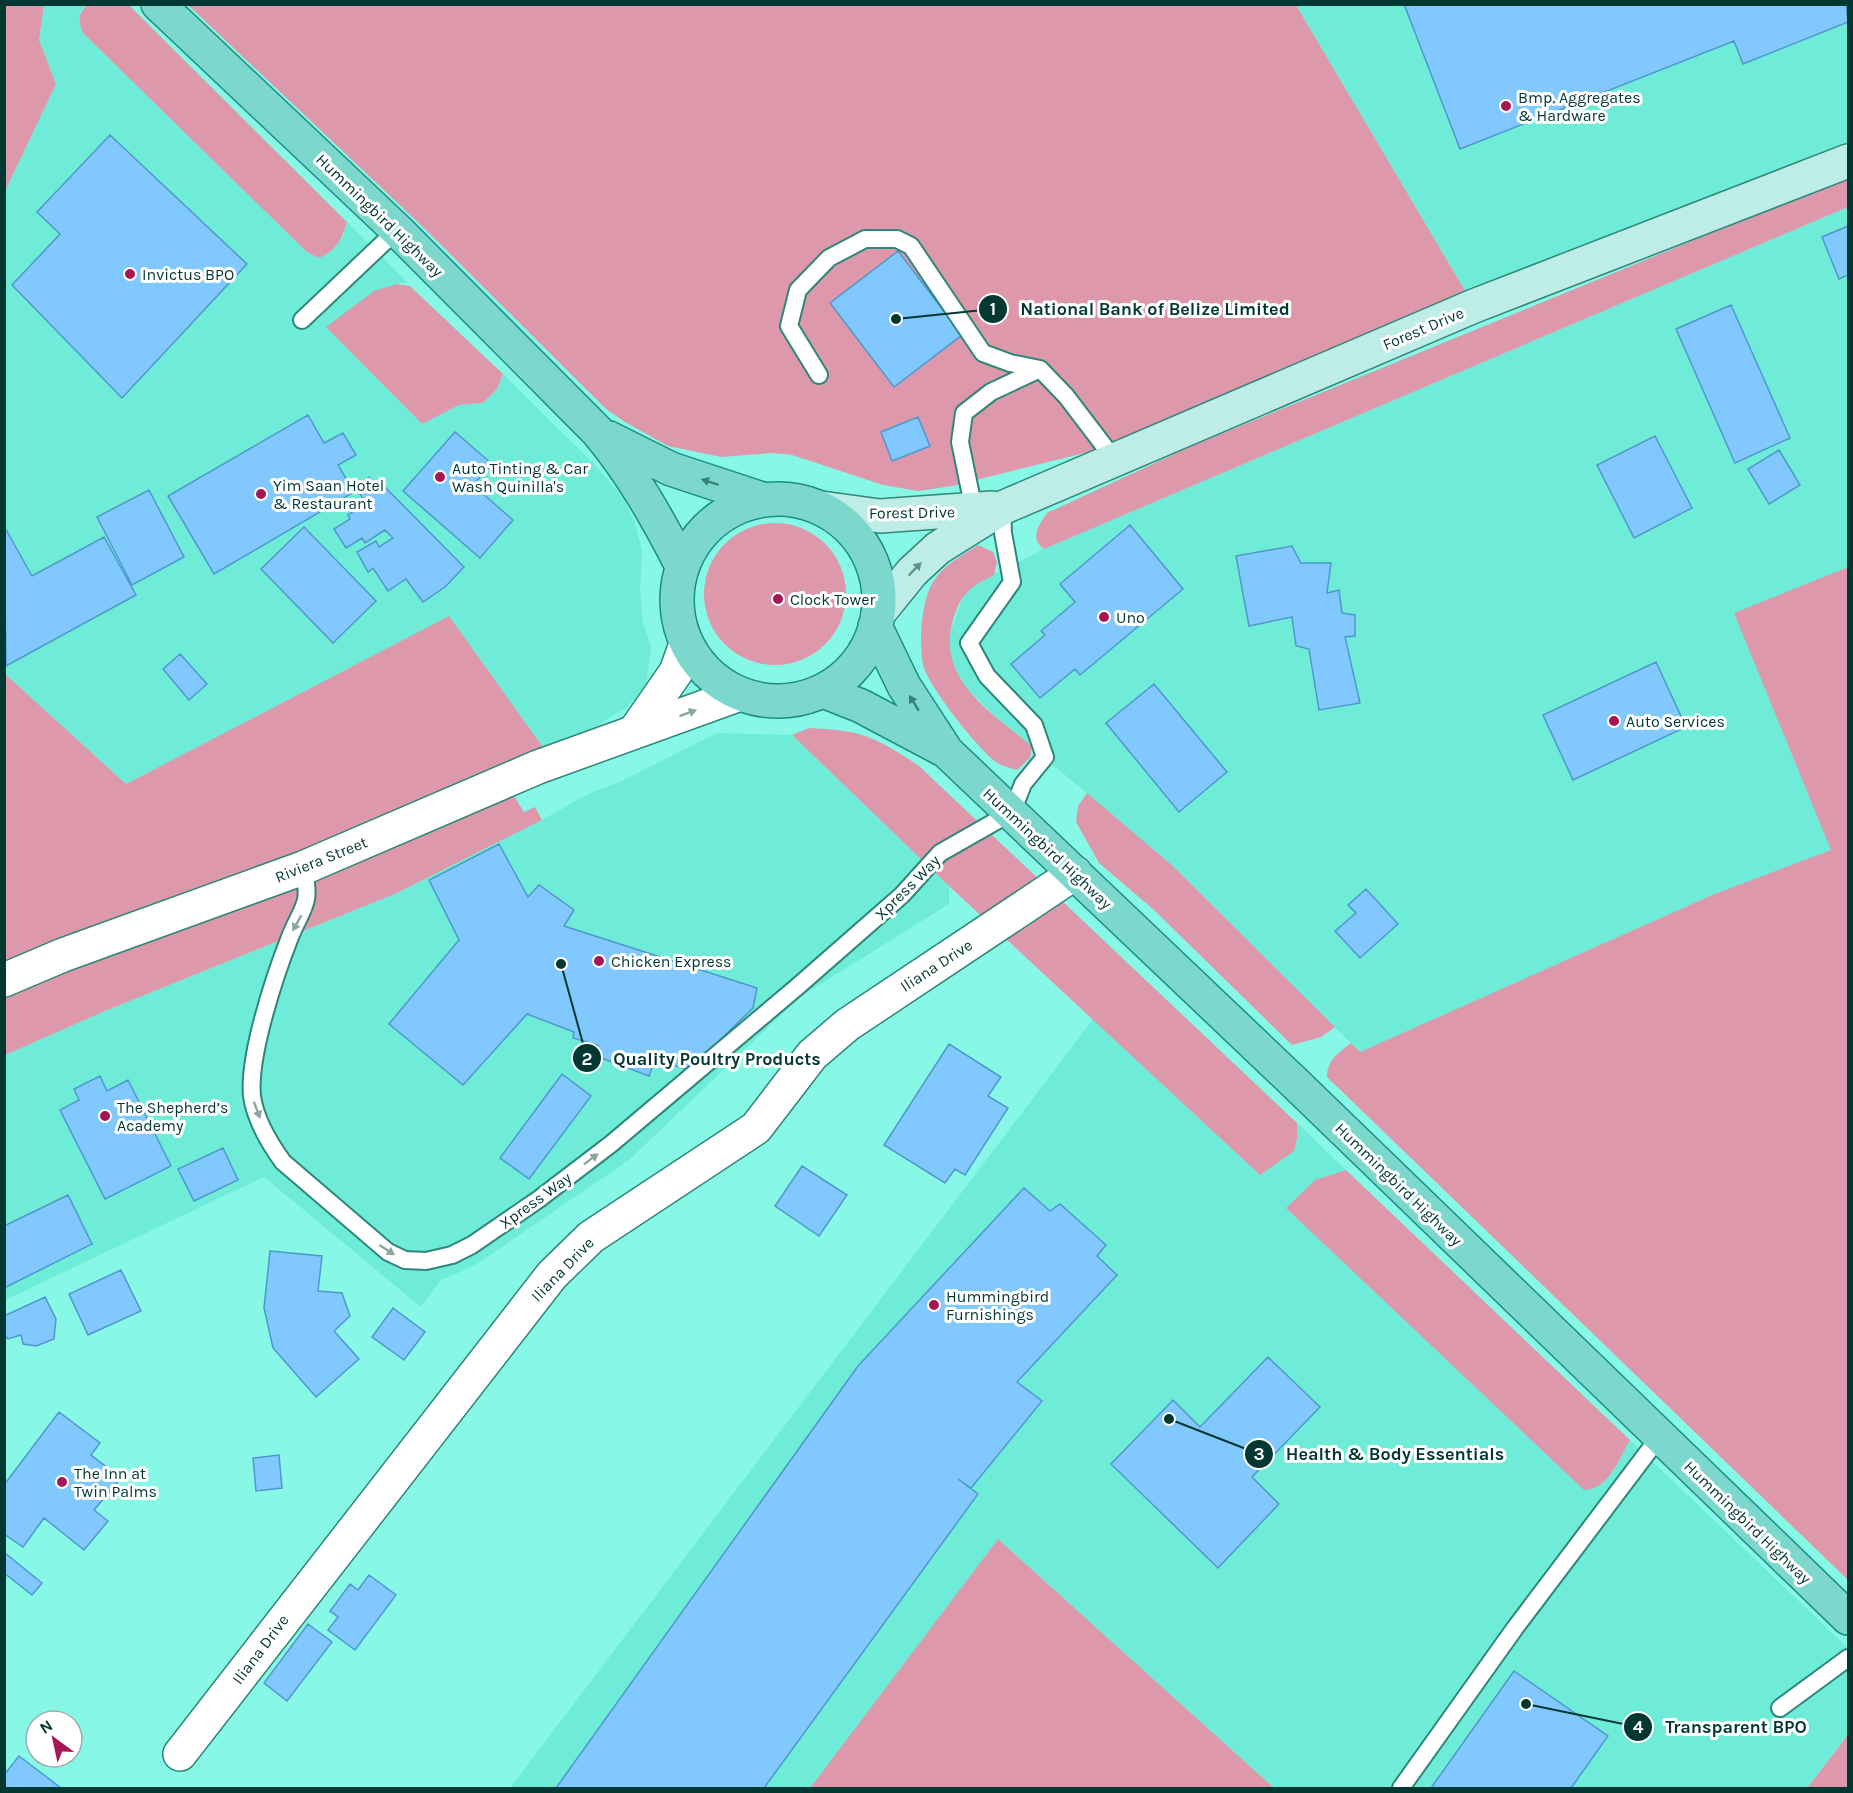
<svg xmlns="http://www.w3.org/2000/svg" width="1853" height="1793" viewBox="0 0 1853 1793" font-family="Karla,sans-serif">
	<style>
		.built { fill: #6fecd8 }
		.green { fill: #dd99ab }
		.building { fill: #80c8fd; stroke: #4e98cb; stroke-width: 1.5 }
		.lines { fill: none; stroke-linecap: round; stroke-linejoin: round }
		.service-casing { stroke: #2e877a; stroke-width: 20 }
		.minor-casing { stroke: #2e877a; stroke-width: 36 }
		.secondary-casing { stroke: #2e877a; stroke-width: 36 }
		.primary-casing { stroke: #198f80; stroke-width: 36 }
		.service { stroke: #fff; stroke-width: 16 }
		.minor { stroke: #fff; stroke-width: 33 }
		.secondary { stroke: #beece6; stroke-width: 33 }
		.primary { stroke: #7cd8cc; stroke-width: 33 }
		.oneway { fill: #398077 }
		.oneway2 { fill: #60928c }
		.oneway3 { fill: #8da5a2 }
		.poi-dot { fill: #a61555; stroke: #fff; stroke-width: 2 }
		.labels { text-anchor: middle; stroke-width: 6; stroke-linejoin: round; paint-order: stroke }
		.poi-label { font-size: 16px; fill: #023831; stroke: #fff; text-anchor: start }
		.street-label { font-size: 16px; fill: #023831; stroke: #fff }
		.leader { fill: none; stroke: #023831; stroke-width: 2 }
		.callout-dot { fill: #023831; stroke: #fff; stroke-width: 2 }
		.mark-label { font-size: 18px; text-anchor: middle; font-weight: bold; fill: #fff }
		.callout-label { font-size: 18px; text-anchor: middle; font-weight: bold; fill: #023831; stroke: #fff; stroke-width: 6; stroke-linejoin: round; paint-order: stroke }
	</style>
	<rect width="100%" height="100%" fill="#88f8e6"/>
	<path class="built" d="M44 5H87L80 12 342 239 347 222 407 282 397 284 327 327 422 424 459 405 483 403 497 389 503 374 597 467 624 499 635 522 642 552 640 590 643 622 651 647 646 687 627 707 581 736 547 753 449 616 126 784 6 675 4 191 56 84 39 40Z
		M1296 5H1848V145L1474 306Z
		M1848 207V567L1735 614 1832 850 1712 895 1360 1052 1174 867 994 715 962 684 950 657 949 636 964 594 979 582 1044 549Z
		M717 733 792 735 949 886V904L800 997 629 1160 474 1266 441 1280 421 1307 264 1177 5 1300V1055L105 1011 397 893 542 820 590 793 622 781Z
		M1093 1019 1260 1175 1297 1139V1123L1346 1170 1315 1180 1287 1208 1610 1476 1630 1440 1848 1648V1734L1807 1788H1274L998 1539 810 1788H510Z"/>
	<path class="green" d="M5 4 44 5 39 40 56 84 5 191Z
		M87 5H129L347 222C342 239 336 251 319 258L307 252 83 33C78 21 78 14 87 5Z
		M188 5H1296L1474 306 1189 427 952 486 918 491 883 485 792 455 772 453 721 457 668 446 625 422 606 409 424 228Z
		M1848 177V207L1044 549C1029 538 1039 525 1047 513L1194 445Z
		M397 284 410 286 503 374 497 389 483 403 459 405 422 424 326 327 374 291Z
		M704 594a71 71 0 1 1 142 0a71 71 0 1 1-142 0Z
		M978 545 993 552 997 562 994 575C970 587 961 593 953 620 936 680 991 712 1032 746L1030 758 1017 770C1010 768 1002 766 996 762 978 749 931 689 924 668 918 646 921 597 935 579 945 564 963 555 978 545Z
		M1848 567V1580L1327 1077C1327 1060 1338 1053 1351 1043L1360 1052 1712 895 1831 850 1734 613Z
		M449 616 547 753 502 777 524 812 535 807 542 820 397 893 105 1011 5 1055 4 673 126 784Z
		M809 728C862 730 875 737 918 765L1297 1123V1139L1294 1151 1260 1175 949 886 792 735Z
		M1087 793 1174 867 1335 1027 1321 1037 1292 1045 1154 910 1099 863 1076 822 1078 806Z
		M1346 1170 1630 1440C1619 1459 1609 1489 1584 1490L1286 1208 1315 1180Z
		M998 1539 1274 1788H810Z
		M1848 1734V1788H1807L1844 1740Z"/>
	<path class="building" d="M1404 4H1846L1848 22 1743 64 1734 41 1460 149Z
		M110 135 247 264 122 398 12 285 60 234 37 212Z
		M1848 226V275L1839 279 1822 237Z
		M898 251 962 335 894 387 830 303Z
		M1731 305 1790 438 1735 463 1676 329Z
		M308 415 324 443 343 433 356 455 338 465 354 492 214 574 168 496Z
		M918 417 930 446 892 461 881 432Z
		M455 432 492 464 473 485 513 520 480 558 403 491Z
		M1655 436 1692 508 1634 538 1597 465Z
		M1779 450 1800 485 1769 504 1748 469Z
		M369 477 378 490 383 485 464 567 445 587 423 602 406 579 388 591 373 568 368 572 357 552 376 541 379 547 393 538 385 530 365 543 362 538 346 548 334 529 350 519 348 515 366 503 355 487Z
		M149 490 184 557 132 585 97 517Z
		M1130 525 1183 589 1080 675 1075 669 1040 698 1011 664 1045 635 1041 631 1075 602 1060 584Z
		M4 526 32 576 104 537 136 595 6 666Z
		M304 527 376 601 333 643 261 569Z
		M1292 546 1301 563H1331L1327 593 1339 590 1342 613 1355 615V636L1345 637 1360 703 1319 710 1309 649 1296 646 1292 617 1249 626 1236 556Z
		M180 654 207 684 189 700 163 669Z
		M1656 662 1686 727 1573 780 1543 715Z
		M1154 684 1227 772 1179 812 1106 723Z
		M499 844 528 897 539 885 574 910 564 926 757 988 753 1008 689 1070 655 1060 649 1076 596 1056 598 1045 573 1038 574 1032 527 1014 463 1085 389 1024 459 940 429 880Z
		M1366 889 1398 924 1360 958 1335 931 1356 913 1348 905Z
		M949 1044 1001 1077 988 1096 1008 1108 965 1175 955 1169 945 1183 884 1145Z
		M562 1074 591 1096 529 1179 500 1158Z
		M100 1076 107 1091 128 1080 171 1166 105 1199 60 1110 79 1100 74 1089Z
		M223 1148 238 1180 194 1201 178 1169Z
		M802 1166 847 1195 819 1236 775 1206Z
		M1024 1188 1050 1211 1060 1204 1106 1245 1097 1256 1117 1275 1017 1382 1042 1401 971 1488 958 1479 978 1494 764 1788H556L858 1366Z
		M68 1195 92 1244 4 1288V1226Z
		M270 1251 322 1256 318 1291 342 1293 350 1316 334 1331 359 1359 316 1397 273 1348 264 1308Z
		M121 1270 141 1311 88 1335 69 1294Z
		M45 1297 56 1319 54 1339 36 1346 23 1344 21 1335 8 1339 4 1334V1316Z
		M393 1308 425 1332 404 1360 372 1337Z
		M1268 1357 1320 1407 1252 1477 1279 1504 1218 1568 1111 1464 1173 1400 1200 1427Z
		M59 1412 100 1443 91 1455 121 1478 94 1510 108 1521 84 1550 44 1518 23 1547 4 1534V1485Z
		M279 1455 282 1488 256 1491 253 1458Z
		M5 1553 42 1583 32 1595 4 1573Z
		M369 1575 396 1595 355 1650 328 1630 338 1617 330 1611 350 1584 358 1590Z
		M308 1624 332 1642 287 1701 264 1683Z
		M1514 1671 1608 1736 1571 1788H1431Z
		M19 1756 61 1788H4V1775Z"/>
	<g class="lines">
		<g class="service-casing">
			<path id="service" d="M302 320 397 230
				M819 375 789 326 798 290 829 258 865 239H897L911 246 983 353 1010 363 1040 369 1066 396 1114 459
				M974 510 960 442 964 413 991 392 1040 369
				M303 868C312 905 303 905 290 937 275 975 248 1056 252 1096 255 1118 270 1144 283 1162L388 1252 405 1260 426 1261 452 1255 472 1245 539 1199 611 1144 797 987 902 895 940 853 1012 812 1023 784 1045 757 1034 725 987 676 969 643 1012 582 1003 533 1002 508
				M1780 1708 1848 1658
				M1401 1788 1515 1628 1660 1436"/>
		</g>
		<g class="minor-casing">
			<path id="minor" d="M635 731 676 672 686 644
				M4 980 63 955 303 868 538 767 740 694
				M180 1754 552 1275 591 1237 756 1128 812 1055 847 1025 1075 873"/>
		</g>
		<g class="secondary-casing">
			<path id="secondary" d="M821 508 880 516 992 508
				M878 614 912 572 938 548 1002 508 1474 306 1848 161"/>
		</g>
		<g class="primary-casing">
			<path id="primary" d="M158 4 397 230 597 431C632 473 657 517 682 566
				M609 438 671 469 765 500
				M677 600a101 101 0 1 1 202 0a101 101 0 1 1-202 0Z
				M875 626 904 686 947 752 1295 1083 1848 1618
				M823 691 861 706 942 749"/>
		</g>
		<use href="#service" class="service"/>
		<use href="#minor" class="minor"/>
		<use href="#secondary" class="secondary"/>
		<use href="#primary" class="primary"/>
	</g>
	<defs><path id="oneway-solid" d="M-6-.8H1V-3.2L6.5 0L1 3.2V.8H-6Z" transform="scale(1.5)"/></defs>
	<g class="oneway">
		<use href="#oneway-solid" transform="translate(710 482) rotate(-162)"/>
		<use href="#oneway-solid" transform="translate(914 703) rotate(-122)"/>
	</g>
	<use class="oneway2" href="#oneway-solid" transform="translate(915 569) rotate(-46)"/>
	<g class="oneway3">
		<use href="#oneway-solid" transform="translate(688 713) rotate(-20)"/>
		<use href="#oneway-solid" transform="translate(297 923) rotate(119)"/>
		<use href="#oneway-solid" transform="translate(257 1110) rotate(69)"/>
		<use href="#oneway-solid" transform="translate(591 1159) rotate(-37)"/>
		<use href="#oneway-solid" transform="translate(387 1250) rotate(33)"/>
	</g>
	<g class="poi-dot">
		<circle cx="1506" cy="106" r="6"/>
		<circle cx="130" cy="274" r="6"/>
		<circle cx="440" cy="477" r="6"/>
		<circle cx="261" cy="494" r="6"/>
		<circle cx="778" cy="599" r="6"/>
		<circle cx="1104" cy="617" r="6"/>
		<circle cx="1614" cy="721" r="6"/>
		<circle cx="599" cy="961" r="6"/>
		<circle cx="105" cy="1116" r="6"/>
		<circle cx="934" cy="1305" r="6"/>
		<circle cx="62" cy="1482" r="6"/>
	</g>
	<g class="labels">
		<g class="poi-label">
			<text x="1518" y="103">Bmp. Aggregates<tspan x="1518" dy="18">&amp; Hardware</tspan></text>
			<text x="142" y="280">Invictus BPO</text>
			<text x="452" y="474">Auto Tinting &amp; Car<tspan x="452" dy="18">Wash Quinilla's</tspan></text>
			<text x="273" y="491">Yim Saan Hotel<tspan x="273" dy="18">&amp; Restaurant</tspan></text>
			<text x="790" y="605">Clock Tower</text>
			<text x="1116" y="623">Uno</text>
			<text x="1626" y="727">Auto Services</text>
			<text x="611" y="967">Chicken Express</text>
			<text x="117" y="1113">The Shepherd’s<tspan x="117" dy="18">Academy</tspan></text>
			<text x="946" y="1302">Hummingbird<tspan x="946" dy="18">Furnishings</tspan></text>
			<text x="74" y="1479">The Inn at<tspan x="74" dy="18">Twin Palms</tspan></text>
		</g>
		<g class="street-label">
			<text transform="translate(380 215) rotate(44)" y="6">Hummingbird Highway</text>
			<text transform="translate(1423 328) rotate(-23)" y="6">Forest Drive</text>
			<text transform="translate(912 512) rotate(-1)" y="6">Forest Drive</text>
			<text transform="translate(1048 848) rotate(43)" y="6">Hummingbird Highway</text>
			<text transform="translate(321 859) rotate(-22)" y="6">Riviera Street</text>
			<text transform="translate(907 887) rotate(-45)" y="6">Xpress Way</text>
			<text transform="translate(936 965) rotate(-33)" y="6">Iliana Drive</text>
			<text transform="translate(1399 1184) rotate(44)" y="6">Hummingbird Highway</text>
			<text transform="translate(535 1200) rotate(-36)" y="6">Xpress Way</text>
			<text transform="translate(562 1269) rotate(-46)" y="6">Iliana Drive</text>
			<text transform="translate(1748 1522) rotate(44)" y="6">Hummingbird Highway</text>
			<text transform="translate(260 1649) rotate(-53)" y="6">Iliana Drive</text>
		</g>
	</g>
	<path class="leader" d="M896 319L993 309M561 964L587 1058M1169 1419L1259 1454M1526 1704L1638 1727"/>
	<g class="callout-dot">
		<circle cx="896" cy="319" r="6"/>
		<circle cx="561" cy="964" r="6"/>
		<circle cx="1169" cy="1419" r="6"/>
		<circle cx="1526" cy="1704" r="6"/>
		<circle cx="993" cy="309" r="15"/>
		<circle cx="587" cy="1058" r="15"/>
		<circle cx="1259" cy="1454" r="15"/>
		<circle cx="1638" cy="1727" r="15"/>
	</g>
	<g class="mark-label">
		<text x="993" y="315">1</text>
		<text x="587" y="1065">2</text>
		<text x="1259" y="1460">3</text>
		<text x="1638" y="1733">4</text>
	</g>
	<g class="callout-label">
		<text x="1155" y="315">National Bank of Belize Limited</text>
		<text x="717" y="1065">Quality Poultry Products</text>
		<text x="1395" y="1460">Health &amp; Body Essentials</text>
		<text x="1736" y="1733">Transparent BPO</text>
	</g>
	<rect width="1853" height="1793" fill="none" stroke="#023831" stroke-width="12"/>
	<g transform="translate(54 1739) rotate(327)"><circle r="28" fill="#ffffff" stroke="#9aafad" stroke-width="1.5"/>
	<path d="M0-4.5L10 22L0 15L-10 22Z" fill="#a61555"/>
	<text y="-9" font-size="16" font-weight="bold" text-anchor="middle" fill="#023831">N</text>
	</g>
</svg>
